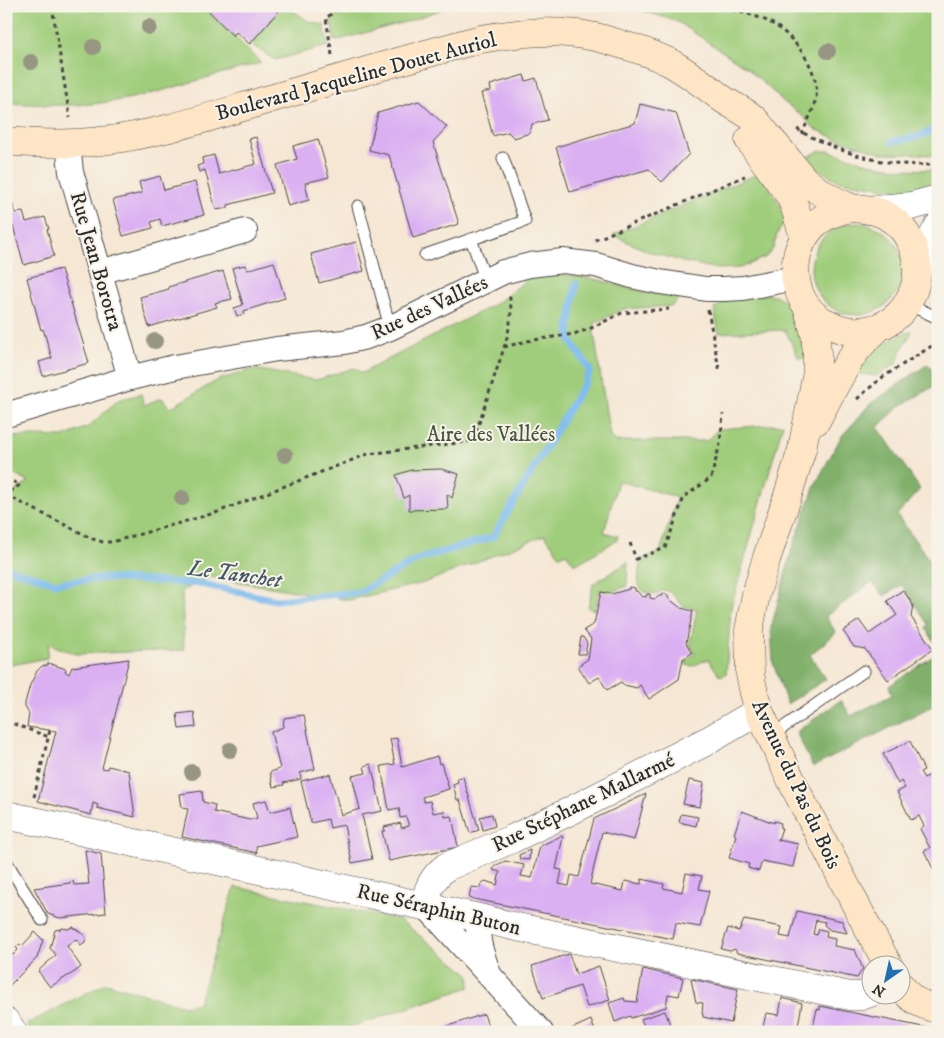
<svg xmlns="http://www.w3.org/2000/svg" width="944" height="1038" viewBox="0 0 944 1038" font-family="'IM FELL DW Pica',serif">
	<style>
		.green { fill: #a0cd7b; stroke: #667c53 }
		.forest { fill: #80b06b; stroke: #566e4b }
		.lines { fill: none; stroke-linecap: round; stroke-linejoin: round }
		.stream { stroke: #7cbbf0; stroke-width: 7 }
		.building { fill: #dbb0f3 }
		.service-casing { stroke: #494744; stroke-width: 13 }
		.minor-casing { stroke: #494744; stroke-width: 26 }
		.tertiary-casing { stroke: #494744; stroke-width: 29 }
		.secondary-casing { stroke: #494744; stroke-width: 29 }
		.path { stroke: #494744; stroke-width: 3; stroke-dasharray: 4 4; stroke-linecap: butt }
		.service { stroke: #fff; stroke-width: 11 }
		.minor { stroke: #fff; stroke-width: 24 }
		.tertiary { stroke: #fff; stroke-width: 28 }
		.secondary { stroke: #fde5c5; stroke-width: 28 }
		.tree { fill: #969682 }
		.labels { text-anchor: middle; stroke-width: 4; stroke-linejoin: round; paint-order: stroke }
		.street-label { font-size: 21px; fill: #2b2b2b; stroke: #f7f3e8 }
		.park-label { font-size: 21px; fill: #48543f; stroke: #f7f3e8 }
		.water-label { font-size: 22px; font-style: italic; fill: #435666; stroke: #f7f3e8 }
	</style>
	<rect width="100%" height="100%" fill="#f7f3e8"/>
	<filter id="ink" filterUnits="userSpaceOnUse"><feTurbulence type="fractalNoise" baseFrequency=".02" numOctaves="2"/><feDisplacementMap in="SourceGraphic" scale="10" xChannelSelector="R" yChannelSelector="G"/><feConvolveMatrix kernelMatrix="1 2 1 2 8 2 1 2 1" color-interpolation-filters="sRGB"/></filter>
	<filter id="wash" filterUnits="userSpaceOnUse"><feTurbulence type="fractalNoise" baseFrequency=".0096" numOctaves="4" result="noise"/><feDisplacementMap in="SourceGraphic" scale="20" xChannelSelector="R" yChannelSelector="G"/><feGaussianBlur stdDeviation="1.12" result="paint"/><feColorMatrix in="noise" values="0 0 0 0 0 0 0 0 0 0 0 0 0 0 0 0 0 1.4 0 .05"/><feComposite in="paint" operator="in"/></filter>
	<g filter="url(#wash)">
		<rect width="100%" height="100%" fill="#f6e7d4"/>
		<path class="green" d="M6 6H204L261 63C246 67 231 71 216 75 181 85 146 97 109 102 75 107 41 105 6 103Z
			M283 6H286L308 21 324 25 328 46 275 60 250 44Z
			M344 6H451L409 21 335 41 331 20Z
			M629 6H938V156L920 154 882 153 837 139 815 129 801 115 784 102 747 68 678 22Z
			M819 151H830L851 158 875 165 904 169 936 170 938 179 908 192 867 185 839 181 818 169 805 158Z
			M755 175 762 176 785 213V221L777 234 773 249 766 257 740 268 717 269 684 262 647 251 613 235Z
			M811 269a46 46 0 1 1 92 0a46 46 0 1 1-92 0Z
			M562 274 599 280 645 292 680 297 672 306 623 309 595 323 594 333 610 437 618 442V444L619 441H706L718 429 783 424 731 607 726 674 720 676 708 659 693 666 686 665V661L695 653 690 644 697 609 683 606 670 592 663 590 656 594 644 592 638 585 640 560 660 552 677 497 618 481 604 532 618 536 617 540 575 565 566 553 560 556 545 535 424 583 349 600 210 577 182 591 184 650 76 654 49 644 47 658 6 666V497L29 482 6 471V437L34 436 63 437 88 427 118 400 141 394 144 405 162 398 170 408 218 380 254 369 316 380 354 368 362 373 497 303 530 277Z
			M758 295C763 295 769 294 774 295 799 303 804 336 811 358H798L796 352 785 330 719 333 714 309 730 298Z
			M912 332 903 347 896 364 876 376 851 373 870 352 903 333Z
			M628 562 627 586 612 592 599 590 595 610 588 608 593 584Z
			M235 887 400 920 470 975V987L336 1032H31L27 1024 106 983 184 1006 198 1003Z"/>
		<path class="forest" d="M928 364 938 376V384L900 406 878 427 920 489 897 515 938 572V647L926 629 928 624 902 585 884 596 872 582 826 616 836 633 810 655 826 679 787 704 773 663 771 628 792 549 815 485 841 437 870 404Z
			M938 653V703L813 767 796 732 841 700 851 716 892 695 889 686Z"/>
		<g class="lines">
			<path class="stream" d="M892 142 924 135 938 126
				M6 568 56 583 104 578 201 584 276 600 360 592 419 559 493 537 585 382 590 370 570 340 569 328 576 284"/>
		</g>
		<g id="blocks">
			<path class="building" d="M204 6H283L250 44 236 32 233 36Z
				M524 75 526 81 536 78 548 120 532 124 530 133 514 138 508 132 493 136 481 93 491 91 490 85Z
				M419 101 447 127 433 142 459 224 413 238 389 155 369 150 378 113Z
				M640 104 676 113 689 154 662 182 649 169 570 192 556 147 635 123Z
				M256 137 272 193 228 205V208L216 210 205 170 199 172 197 166 203 164 202 158 214 155 219 174 256 164 249 139Z
				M318 139 329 177 305 183 309 200 288 206 277 165 297 159 293 146Z
				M160 176 164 190 195 182 204 215 162 226 160 219 151 222 153 228 123 236 113 200 142 193 139 182Z
				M6 181 15 213 23 212 26 222 45 217 49 229H47L54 256 24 265 13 226 6 228Z
				M356 242 364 271 319 283 311 254Z
				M274 262 285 298 244 311V314L237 316 234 308 243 305 232 268 245 265 247 270Z
				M61 269 89 363 43 376 39 362 52 358 43 329 41 330 27 278Z
				M223 271 232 299 215 303 217 307 149 327 140 297 169 289 168 287Z
				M441 469 459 474 452 498 447 494 448 509 409 510V495L404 498 396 475 411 470Z
				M629 587 635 588V591H637L641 596 646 597 647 594H650V598L655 599 659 596H662V594L668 595V598L681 608 693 611 686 643 692 653 683 659 679 679 649 699 640 685 637 688 624 685 621 682 607 690 599 677 589 683 578 666 588 659 591 639 584 630 594 624 601 592 612 594 629 589Z
				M903 590 913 605 911 617 933 649 888 680 865 649 854 647 843 631 859 620 869 634 897 615 887 601Z
				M581 637H583L587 643 585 654H578Z
				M129 659 102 768 107 769 108 766 129 771 135 817 97 808 98 805 93 803 91 815 38 801 56 731 27 727 29 714 25 707V703L30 685 37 671 42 666 48 665V663L66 669 65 671 69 674 72 667Z
				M194 712 196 727 179 729 177 714Z
				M304 715 315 769 300 773 301 779 283 783 284 785 273 787 270 772 280 769 271 732 283 727 284 718Z
				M397 738 402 767 437 756 439 764 441 763 449 789 422 797 424 802 430 801 433 813 444 811 445 817 452 816 458 847 389 861 382 831H385L384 827 401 823V828L409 826 406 817 400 818 399 808 389 810 381 766 395 764 390 739Z
				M910 741 924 770 920 772 924 778 938 771V878L924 851 930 848 920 829 924 826 919 816 911 820 897 792 905 788 901 781 898 784 883 754Z
				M371 764 382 811 362 815 372 859 352 863 344 825 330 828 328 819 311 823 301 781 330 774 341 815 360 809 352 776 366 773 364 766Z
				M463 777 479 830 470 833 460 800H457L453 784 458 782 457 778Z
				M689 780 704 783 700 807 683 804Z
				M202 791 203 802 215 805 214 812 250 820 257 818 253 803 266 800 270 812 290 807 297 837 256 846 257 853 182 837 188 809 182 808 180 794Z
				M646 794 634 840 602 832 590 884 623 891 625 881 641 884 642 879 664 884 663 888 682 892 686 873 702 876 699 889 709 891 700 927 676 923 673 939 469 898 471 887 480 888 481 884 485 881 497 885 500 872 493 870 495 866 505 861 524 865 521 876 532 878 540 846 561 836 563 837 556 869 562 870 559 884 569 886 571 875 579 877 594 819Z
				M742 811 774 823V821L781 823 780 828H782L778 840 798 844 793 867 762 861 759 871 748 868 749 864 729 858 736 835 734 834Z
				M492 814 495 826 483 830 480 817Z
				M681 814 698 817 696 826 679 822Z
				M85 850 101 854 106 913 60 918 48 914 34 888 70 883V882L73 881 74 885 89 884Z
				M530 850 529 860 520 859 519 855Z
				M797 911 842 921 847 933 830 930 824 925 825 922 816 920 813 934 817 935 819 929 827 931 826 937 835 939 834 946 855 950 863 969 857 978 737 953 735 949 730 951 721 949 728 928 739 931 744 920 782 927 780 936 790 938Z
				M73 927 84 935 86 938 85 942 81 945 76 939 67 946 81 967 76 971 50 987 38 971 56 955 50 948 55 930 61 929 62 928 68 929Z
				M35 932 43 940 37 958 6 989V949L13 955 18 950 16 947 20 944 22 946Z
				M569 954 576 974 599 966 610 1000 587 1007 580 986 543 998 532 966Z
				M643 969 683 978 679 996 668 994 666 1007 631 1018 630 1016 615 1022 609 1003 624 998 625 1001 637 1002Z
				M691 979 738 989 731 1023 703 1017V1014H702L703 1003 696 1002Z
				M782 998 802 1003 797 1032H762L766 1013 779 1015Z
				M820 1006 923 1027 938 1030V1032H812L817 1009 820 1010Z
				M665 1011 673 1032H638L645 1029 641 1019Z
				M484 1014 490 1032H450L448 1026Z
				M591 1020 595 1031 592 1032H572L571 1029Z"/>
		</g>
	</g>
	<g filter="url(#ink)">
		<use href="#blocks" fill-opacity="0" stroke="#494744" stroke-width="1"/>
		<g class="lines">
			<g class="service-casing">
				<path id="service" d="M358 206 390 328
					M471 239 486 281
					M425 255 525 221 503 158
					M908 304 938 318
					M771 736 864 671
					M6 861 42 920"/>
			</g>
			<g class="minor-casing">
				<path id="minor" d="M68 144 71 172 76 189 130 378
					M100 272 245 231
					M6 415 130 378 175 367 277 349 344 342 366 337 390 328 503 272 530 265 563 261 596 265 632 276 660 282 706 289H724L743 288 795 278
					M426 906 541 1032
					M479 918C476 938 481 952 488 971"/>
			</g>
			<g class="tertiary-casing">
				<path id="tertiary" d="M868 210 911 206 938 199
					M918 270 930 242 938 227
					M6 815 479 918 517 927 850 996H861L872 992
					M426 906C426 890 433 877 446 867L512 839 570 811 709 740 759 711
					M6 1022 13 1032"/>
			</g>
			<g class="secondary-casing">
				<path id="secondary" d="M749 140 790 196 794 205 804 237
					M6 141C38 144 69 145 101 141 156 135 209 117 263 101 335 80 408 58 481 39 520 32 557 29 595 37 605 39 614 42 623 45 639 49 654 55 669 62 687 72 703 84 720 97 730 105 744 110 754 119 759 124 763 130 767 135 776 145 785 156 793 166 798 172 802 178 807 182 819 192 834 201 849 207 854 209 860 209 865 209 871 210 879 212 885 215 914 231 925 267 911 296 902 317 883 329 860 331 849 332 838 329 829 324 791 307 785 257 812 227 822 216 837 211 851 208
					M808 309 815 334 817 354V372L802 449 787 498 766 560 756 594 749 630 750 674 754 693 759 711 796 790 870 932 889 966
					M816 421C827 400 838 378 851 358 858 347 867 338 877 329
					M902 987C910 1000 923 1006 938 1009"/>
			</g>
			<path class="path" d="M52 6 70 118
				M717 6C733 11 754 14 769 22 793 34 820 69 816 97 814 109 807 122 802 134
				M332 55 326 18 334 12 337 6
				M797 129C809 137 823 142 836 148 871 161 900 166 938 165
				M595 240 745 176
				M708 310 719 369
				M504 347 527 341 574 334 589 329 622 313 669 309
				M857 399 880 379 938 342
				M6 478 20 485 6 494
				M6 495 93 539 103 542H112L215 513 368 454 473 441C480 420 487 399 494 378 502 352 516 322 509 294
				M630 543 636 559 665 548 684 497 711 478 720 444 723 414
				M6 721 49 737
				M34 797 50 730"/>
			<use href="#service" class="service"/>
			<use href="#minor" class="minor"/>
			<use href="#tertiary" class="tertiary"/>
			<use href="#secondary" class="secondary"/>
		</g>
		<g class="tree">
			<circle cx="149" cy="27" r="8"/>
			<circle cx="93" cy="47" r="8"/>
			<circle cx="828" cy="51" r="8"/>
			<circle cx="31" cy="62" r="8"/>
			<circle cx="155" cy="341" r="8"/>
			<circle cx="285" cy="455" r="8"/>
			<circle cx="182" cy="498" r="8"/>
			<circle cx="230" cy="750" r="8"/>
			<circle cx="192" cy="772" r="8"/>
		</g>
	</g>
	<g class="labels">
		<g class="street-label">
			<text transform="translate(356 76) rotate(-15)" y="7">Boulevard Jacqueline Douet Auriol</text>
			<text transform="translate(97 261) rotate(74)" y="7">Rue Jean Borotra</text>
			<text transform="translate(429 307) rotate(-25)" y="7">Rue des Vallées</text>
			<text transform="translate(797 784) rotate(65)" y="7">Avenue du Pas du Bois</text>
			<text transform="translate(583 802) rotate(-26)" y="7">Rue Stéphane Mallarmé</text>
			<text transform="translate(439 909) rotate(13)" y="7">Rue Séraphin Buton</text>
		</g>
		<g class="park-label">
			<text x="491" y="441">Aire des Vallées</text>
		</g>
		<g class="water-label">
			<text transform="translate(235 573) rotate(8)" y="8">Le Tanchet</text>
		</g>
	</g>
	<rect width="944" height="1038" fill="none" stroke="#f7f3e8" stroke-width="25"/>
	<g transform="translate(886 980) rotate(214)"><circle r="24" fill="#f7f3e8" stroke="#a5a39c"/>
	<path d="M0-4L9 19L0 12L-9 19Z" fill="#1f6fb2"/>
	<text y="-8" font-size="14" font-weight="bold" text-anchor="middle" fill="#2b2b2b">N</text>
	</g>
</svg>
